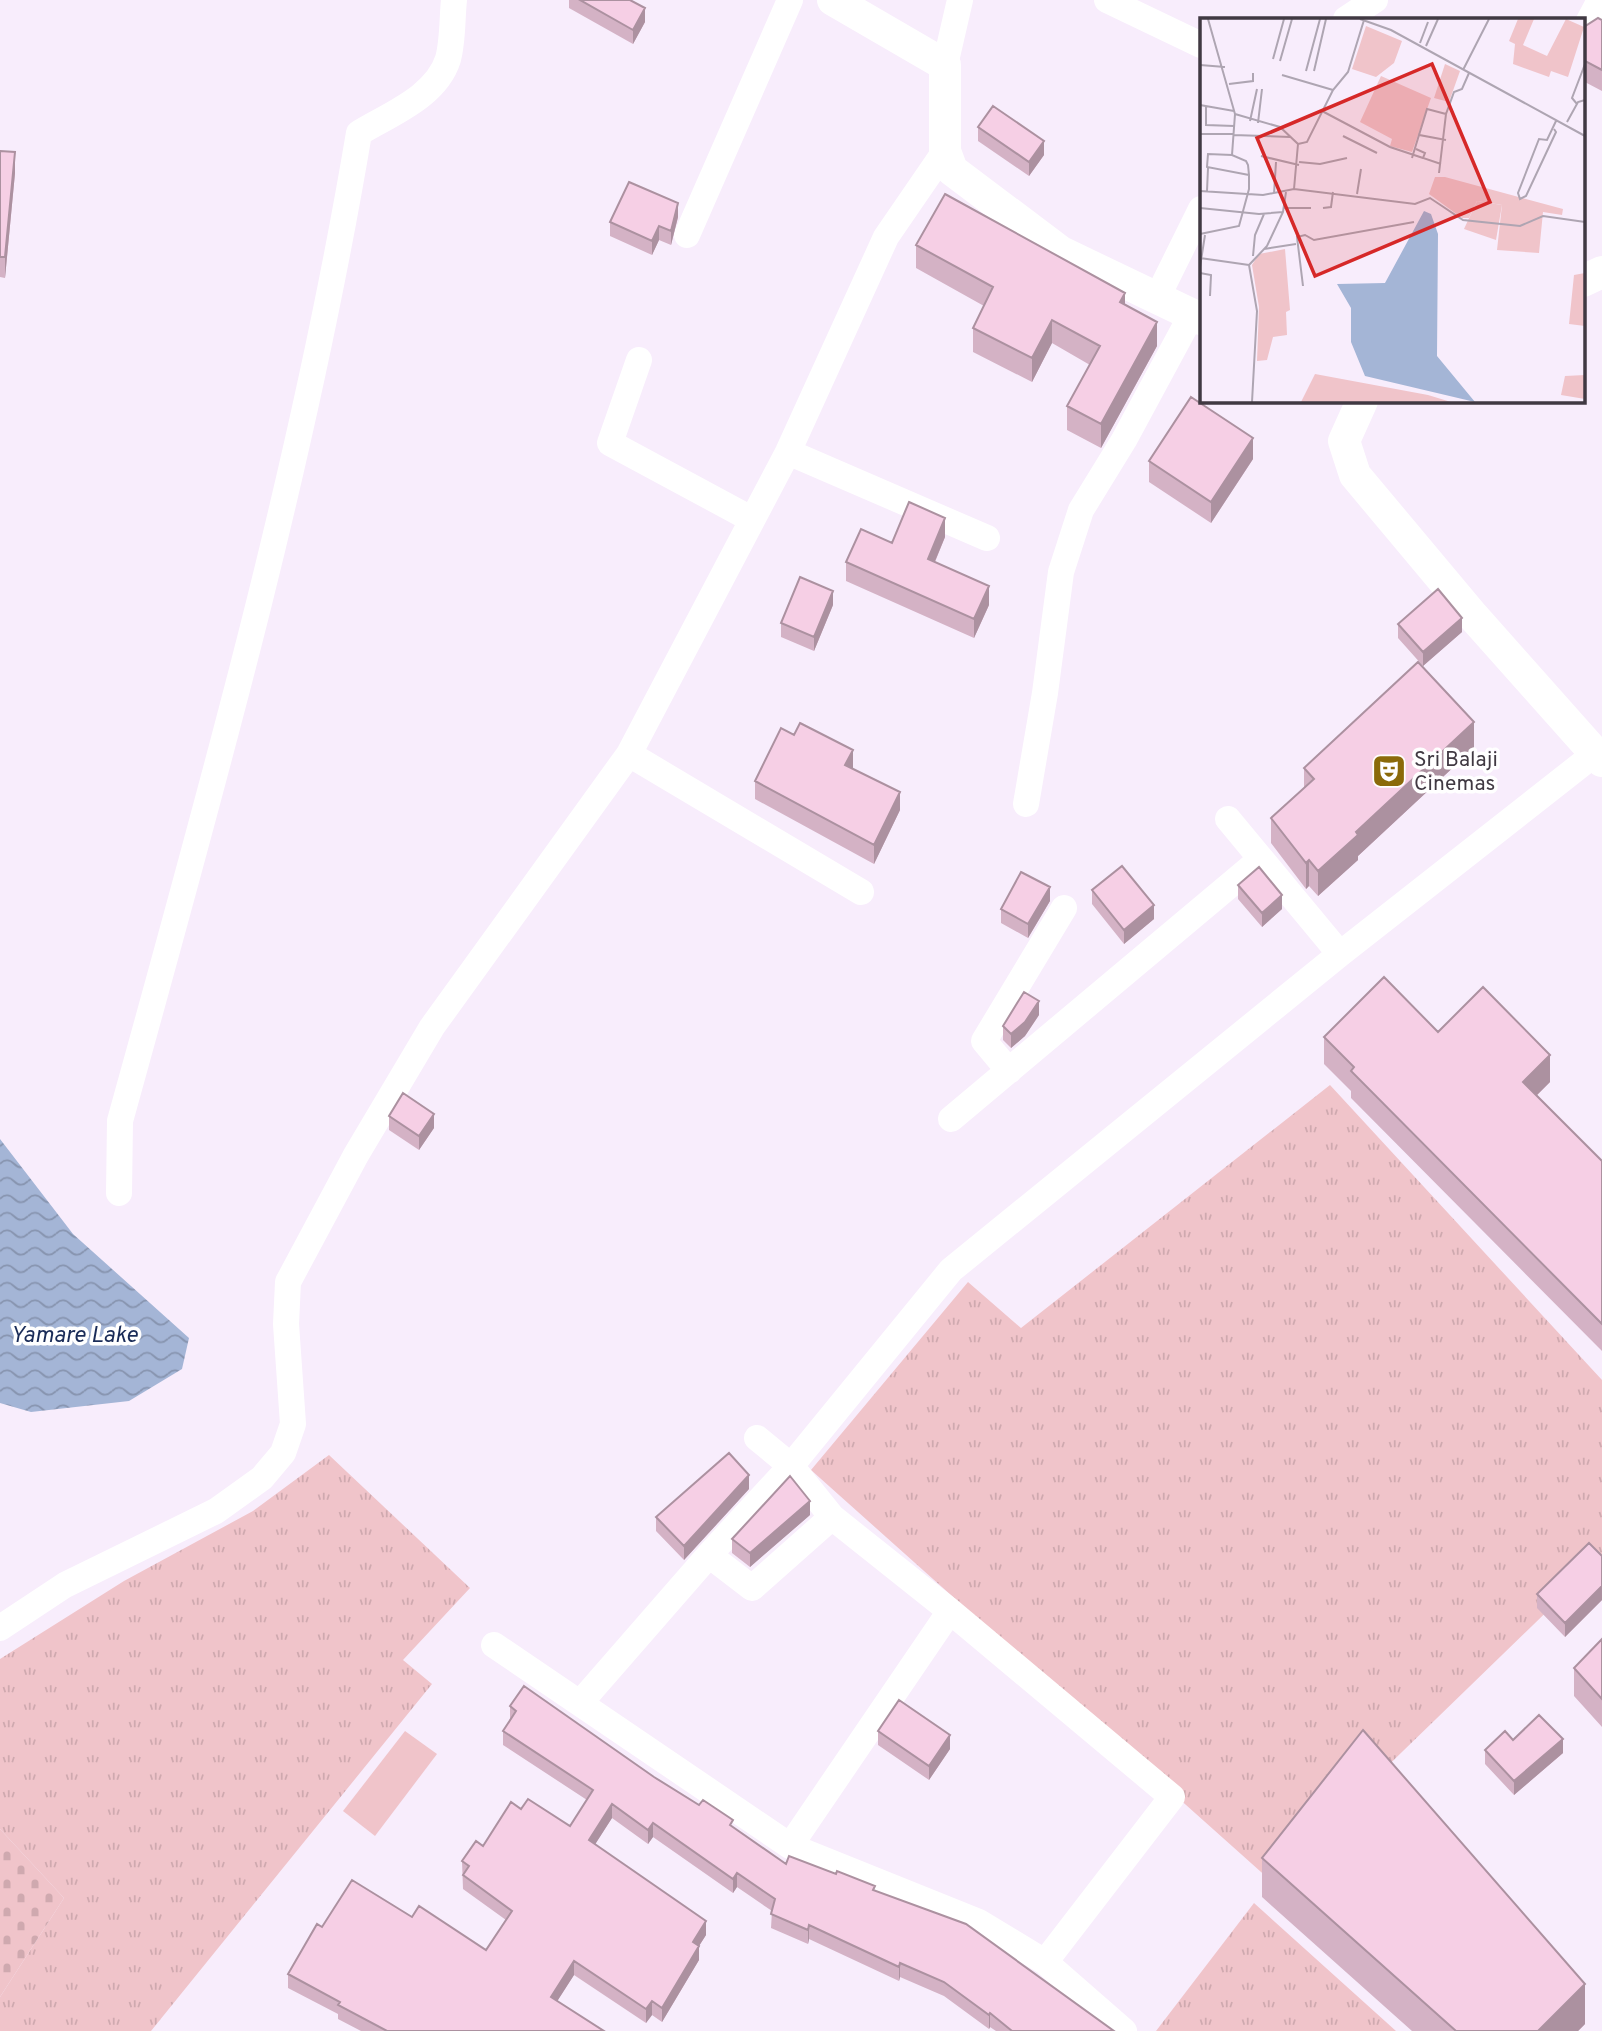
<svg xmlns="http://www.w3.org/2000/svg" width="1602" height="2031" viewBox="0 0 1602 2031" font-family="Overpass,sans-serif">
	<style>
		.grass { fill: url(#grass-tufts) }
		.cemetery { fill: url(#cemetery-stones) }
		.garden { fill: #f0c4ca }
		.water { fill: url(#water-waves) }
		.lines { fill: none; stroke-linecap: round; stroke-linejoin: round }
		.minor { stroke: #fff; stroke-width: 26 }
		.tertiary { stroke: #fff; stroke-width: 32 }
		.wall { fill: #d4b2c5 }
		.shaded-wall { fill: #ac91a0 }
		.building { fill: #f6cfe5; stroke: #ac91a0; stroke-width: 2 }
		.labels { text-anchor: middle; stroke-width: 7; stroke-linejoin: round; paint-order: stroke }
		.poi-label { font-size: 21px; fill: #403942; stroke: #fff; text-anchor: start }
		.water-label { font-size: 23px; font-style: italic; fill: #1a2c58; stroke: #fff }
		.inset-road { fill: none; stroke: #aea5b2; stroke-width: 2 }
		.view { fill: #d62828; fill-opacity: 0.15; stroke: #d62828; stroke-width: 3.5 }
		.inset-edge { fill: none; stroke: #403942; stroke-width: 3.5 }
	</style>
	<defs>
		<pattern id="grass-tufts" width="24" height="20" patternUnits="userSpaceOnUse" patternTransform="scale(1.75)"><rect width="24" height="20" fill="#f0c4ca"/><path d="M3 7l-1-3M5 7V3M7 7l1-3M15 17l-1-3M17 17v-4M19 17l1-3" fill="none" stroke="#cfa9af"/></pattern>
		<pattern id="cemetery-stones" width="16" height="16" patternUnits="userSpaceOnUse" patternTransform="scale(1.75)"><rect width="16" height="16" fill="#f0c4ca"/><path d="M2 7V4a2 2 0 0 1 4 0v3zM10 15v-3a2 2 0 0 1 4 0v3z" fill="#cfa9af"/></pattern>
		<pattern id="water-waves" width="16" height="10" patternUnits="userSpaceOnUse" patternTransform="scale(1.75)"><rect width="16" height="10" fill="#a4b5d6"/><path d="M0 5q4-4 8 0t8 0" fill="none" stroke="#8794af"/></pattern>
	</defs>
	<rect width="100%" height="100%" fill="#f8edfc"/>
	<path class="grass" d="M1330 1085 1602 1380V1558L1270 1880 811 1470 968 1282 1021 1328Z
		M329 1455 470 1588 403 1660 432 1684 151 2031H0V1997L64 1898 0 1829V1659L124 1581 253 1511Z
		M1254 1903 1396 2031H1156Z"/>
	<path class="cemetery" d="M0 1829 64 1898 0 1997Z"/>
	<path class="garden" d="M405 1731 437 1754 375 1836 343 1811Z"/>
	<path class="water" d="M0 1139 73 1234 189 1338 182 1369 129 1401 31 1412 0 1403Z"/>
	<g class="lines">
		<path class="minor" d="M1107 0 1201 45
			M1346 19 1375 0
			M1583 32 1600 0
			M945 65 960 0
			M687 235 790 0
			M1157 298 1201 209
			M639 360 610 443 751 519
			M788 452 987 538
			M629 754 861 892
			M1026 804 1045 693 1061 572 1081 510 1124 440 1192 314
			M1228 819 1340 954
			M1009 1071 984 1041 1064 908
			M951 1119 1261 859
			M119 1193 120 1121C210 795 303 467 359 133 390 114 436 97 448 59 453 41 452 19 454 0
			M757 1438 791 1466 832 1517 950 1611 790 1846
			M709 1555 791 1466 951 1270 1340 954 1596 753
			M950 1611 1172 1797 1045 1962
			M0 1628 65 1585 216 1511 262 1478 283 1453 293 1424 286 1324 288 1282 356 1155 432 1027 629 754 788 452 886 237 945 151
			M494 1645 790 1846 979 1922 1045 1962 1124 2031
			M580 1703 709 1555 752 1588 832 1517"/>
		<path class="tertiary" d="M833 0 945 65V151L952 170 1061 252 1201 319
			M1583 281 1602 272
			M1362 401 1344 441 1355 475 1473 616 1602 761"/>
	</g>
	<path class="wall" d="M569 0H630L645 22 633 44 569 8Z
		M1602 20V91L1583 81V30Z
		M978 127 1044 155 1029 176 978 141Z
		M0 151 15 173 5 278 0 277Z
		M678 217 671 245 659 240 652 255 610 236V222Z
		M916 245 1125 305 1157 346 1101 448 1067 430V406L1090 365 1052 343 1032 382 973 352V328L984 306 916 268Z
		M1253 459 1211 523 1149 482V461Z
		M945 537 935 562 989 605 974 638 846 581V562L892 543Z
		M833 605 814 651 781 637V623Z
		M1398 624 1462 632 1423 666 1398 638Z
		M1474 748 1358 856V860L1318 896 1309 886 1306 889 1271 843V818L1304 788V768Z
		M853 769 900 810 874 864 755 799V781Z
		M1238 885 1282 909 1262 927 1238 899Z
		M1092 890 1154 919 1124 944 1092 904Z
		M1050 901 1028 938 1001 923V909Z
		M1039 1015 1025 1036 1011 1048 1003 1040V1026Z
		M1438 1032 1550 1082 1537 1095 1602 1161V1351L1351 1098V1091L1324 1064V1037Z
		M389 1116 434 1128 419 1150 389 1130Z
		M749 1489 684 1560 656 1531V1517Z
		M810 1515 750 1567 732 1553V1539Z
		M1602 1556V1600L1565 1637 1537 1608V1594Z
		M1602 1639V1727L1574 1696V1668Z
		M510 1706 654 1777 733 1828 786 1864 875 1891 1114 2031H996L990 2027 989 2029 944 1996 900 1977 899 1981 809 1939 808 1944 771 1928 772 1911 737 1887 733 1893 653 1837 648 1844 612 1818 595 1844 706 1935 699 1946V1960L662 2022 652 2015 646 2023 574 1975 557 2001 604 2031H361L338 2019V2014L288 1988V1974L322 1927 412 1917 486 1950 506 1920 463 1889 462 1861 483 1846 521 1809 570 1826 587 1800 503 1745V1731L510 1720Z
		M878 1731 950 1749 929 1780 878 1745Z
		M1513 1740 1563 1753 1514 1795 1485 1764V1750Z
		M1262 1858 1585 2024 1578 2031H1412L1262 1897Z"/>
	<path class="shaded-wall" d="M645 8V22L633 44V30Z
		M1044 141V155L1029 176V162Z
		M15 152V173L5 278V257Z
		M678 203V217L671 245V231Z
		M659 226V240L652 255V241Z
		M1125 293V317L1120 302Z
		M1052 320V343L1032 382V358Z
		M1157 322V346L1101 448V424Z
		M1253 438V459L1211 523V502Z
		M945 518V537L928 578V559Z
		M989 586V605L974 638V619Z
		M833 591V605L814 651V637Z
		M1462 618V632L1423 666V652Z
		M1474 722V748L1358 856V860L1318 896V871L1356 832Z
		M853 750V769L845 765Z
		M900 792V810L874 864V845Z
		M1309 860V886L1306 889V863Z
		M1050 887V901L1028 938V924Z
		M1282 895V909L1262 927V913Z
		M1154 905V919L1124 944V930Z
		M1039 1001V1015L1025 1036 1011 1048V1034Z
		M1550 1055V1082L1523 1109V1082Z
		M434 1114V1128L419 1150V1136Z
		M749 1475V1489L684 1560V1546Z
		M810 1501V1515L750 1567V1553Z
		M1602 1586V1600L1565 1637V1623Z
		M950 1735V1749L929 1780V1766Z
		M1563 1739V1753L1514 1795V1781Z
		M612 1804V1818L589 1854V1840Z
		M653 1823V1837L648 1844V1830Z
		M737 1873V1887L733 1893V1879Z
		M706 1921V1935L699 1946V1960L662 2022V2008L693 1942Z
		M809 1925V1939L808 1944V1930Z
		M574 1961V1975L551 2011V1997Z
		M900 1963V1977L899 1981V1967Z
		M1585 1984V2024L1578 2031H1538Z
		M652 2001V2015L646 2023V2009Z
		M990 2013V2027L989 2029V2015Z"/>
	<path class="building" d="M580 0H630L645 8 633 30Z
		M1598 18 1602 20V70L1583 60V30L1584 27Z
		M993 106 1044 141 1029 162 978 127Z
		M0 151 15 152 5 257H0Z
		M629 182 678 203 671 231 659 226 652 241 610 222Z
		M945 194 1125 293 1120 302 1157 322 1101 424 1067 406 1100 346 1052 320 1032 358 973 328 993 287 916 245Z
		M1191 397 1253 438 1211 502 1149 461Z
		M909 502 945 518 928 559 989 586 974 619 846 562 861 529 892 543Z
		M800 577 833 591 814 637 781 623Z
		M1438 589 1462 618 1423 652 1398 624Z
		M1418 662 1474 722 1356 832 1358 835 1318 871 1309 860 1306 863 1271 818 1314 779 1304 768Z
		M800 723 853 750 845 765 900 792 874 845 755 781 781 728 794 735Z
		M1122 866 1154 905 1124 930 1092 890Z
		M1259 867 1282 895 1262 913 1238 885Z
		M1021 872 1050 887 1028 924 1001 909Z
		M1384 977 1438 1032 1483 987 1550 1055 1523 1082 1602 1161V1324L1351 1071 1354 1067 1324 1037Z
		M1024 992 1039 1001 1025 1022 1011 1034 1003 1026Z
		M403 1093 434 1114 419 1136 389 1116Z
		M729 1453 749 1475 684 1546 656 1517Z
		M790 1476 810 1501 750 1553 732 1539Z
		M1589 1543 1602 1556V1586L1565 1623 1537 1594Z
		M1602 1639V1699L1574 1668Z
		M524 1686 654 1777 699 1805 703 1800 733 1820 730 1825 786 1864 789 1856 836 1874 837 1871 875 1886 873 1890 966 1924 1114 2031H1012L990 2013 989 2015 944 1982 900 1963 899 1967 809 1925 808 1930 771 1914 775 1899 737 1873 733 1879 653 1823 648 1830 612 1804 589 1840 706 1921 693 1942 699 1946 662 2008 652 2001 646 2009 574 1961 551 1997 604 2031H387L338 2005 340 2002 288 1974 317 1924 322 1927 352 1880 412 1917 419 1906 486 1950 512 1911 463 1875 469 1866 462 1861 476 1841 483 1846 511 1802 521 1809 528 1799 570 1826 593 1790 503 1731 516 1711 510 1706Z
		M899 1700 950 1735 929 1766 878 1731Z
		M1539 1715 1563 1739 1514 1781 1485 1750 1505 1731 1513 1740Z
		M1363 1730 1585 1984 1538 2031H1456L1262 1858Z"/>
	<defs>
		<g id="theatre-square" transform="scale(1.75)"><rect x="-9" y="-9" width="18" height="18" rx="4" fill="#8b6a0a" stroke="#fff"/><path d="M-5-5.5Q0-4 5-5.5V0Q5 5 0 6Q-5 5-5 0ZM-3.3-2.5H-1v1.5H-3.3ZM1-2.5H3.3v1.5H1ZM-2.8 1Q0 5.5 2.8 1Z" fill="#fff"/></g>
	</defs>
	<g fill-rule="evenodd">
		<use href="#theatre-square" x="1389" y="771"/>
	</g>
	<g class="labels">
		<g class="poi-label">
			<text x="1414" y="766">Sri Balaji<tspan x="1414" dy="24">Cinemas</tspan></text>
		</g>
		<g class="water-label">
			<text x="74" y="1342">Yamare Lake</text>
		</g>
	</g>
	<g transform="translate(1200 18)">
		<rect width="385" height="385" fill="#f8edfc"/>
		<path d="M318 1H334L323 27 347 38 366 1 384 9 368 59 351 53 349 59 313 46 315 26 309 23ZM166 8 202 23 194 45 176 59 152 51ZM245 46 260 53 249 84 234 80ZM181 58 231 80 212 134 190 128 192 121 160 104ZM235 159H245L363 191 362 197 343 194 339 235 297 232 302 187 277 183 269 200H262L229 176ZM85 231 90 292 86 294 87 317 73 319 67 342 57 343 59 289 52 247 59 236ZM385 255V308L369 306 374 257ZM115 356 228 377 251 384H101ZM385 357V381L361 377 365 358Z" fill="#f0c4ca"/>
		<path d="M277 183 302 187 296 222 264 211Z" fill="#f0c4ca"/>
		<path d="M224 193 231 196 238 216 237 338 275 384 165 358 151 324V290L137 266 185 265Z" fill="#a4b5d6"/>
		<path class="inset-road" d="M8 1 35 96 32 137M160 1 191 12 385 118M220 25 228 4M226 28 238 1M73 41 84 1M80 43 92 1M0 47 25 49M263 52 289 1M106 53 120 1M114 53 126 1M82 57 133 72M29 66 53 63V55M377 86 372 80 385 46M0 87 34 93M6 88V107L34 108M122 93 190 129 223 140M35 96 80 109 98 126 94 171M50 103 57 71M367 104 378 84 385 82M58 105 62 71M354 111 356 114 326 178 320 181 318 175 339 121 347 122 356 103M0 116H33M33 117 90 119M219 117 227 91 246 96M143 118 177 135M98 126 107 124 133 72 148 54 164 2M216 131 225 135 223 140 241 146M61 138 99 147M212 140 219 117 246 122M99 144 120 146 147 140M239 155 246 96 254 74 262 71 269 55M0 173 63 177 94 171 215 186 230 180 263 202 320 208 343 198 385 204M7 173 8 150M74 176 76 144M157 176 161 151M0 190 59 196 83 194M84 190H111M123 190 131 189 133 174M0 216 39 208 49 171V157L48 147 46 143 32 137 8 136 7 149 49 157M64 231 96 226M53 238 55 217 64 196M0 240 49 247M49 247 57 293 52 384M49 247 67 228 83 194 86 174M0 249 5 217M0 255 11 257 10 278M103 268 97 219 105 217 114 222 214 204"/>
		<path class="view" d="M232 46 290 184 115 258 57 120Z"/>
		<rect width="385" height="385" class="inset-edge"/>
	</g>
</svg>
